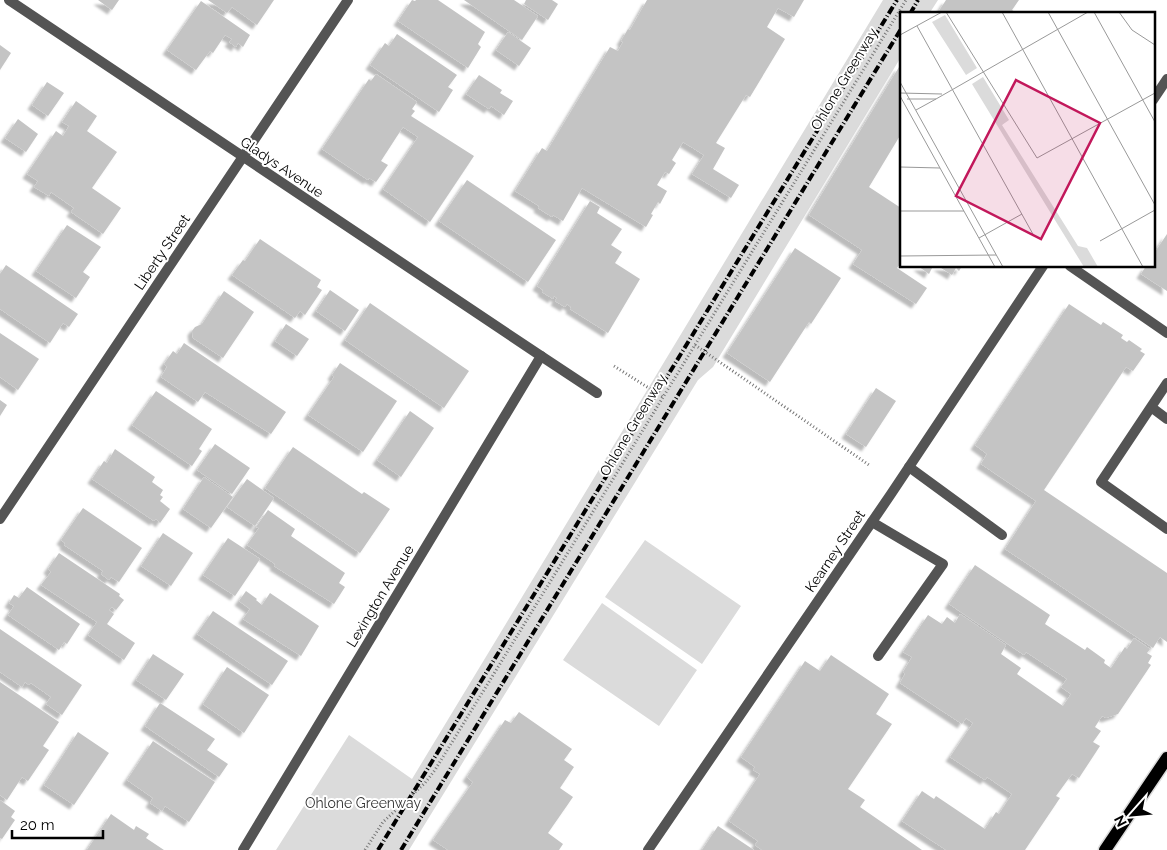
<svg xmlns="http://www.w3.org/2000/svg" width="1167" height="850" viewBox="0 0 1167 850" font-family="Raleway,sans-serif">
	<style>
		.green { fill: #dbdbdb }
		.building { fill: #c4c4c4; filter: url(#shadow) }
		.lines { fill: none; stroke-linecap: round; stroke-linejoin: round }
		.primary-casing { stroke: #dbdbdb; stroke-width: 15 }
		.path { stroke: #767676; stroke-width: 3; stroke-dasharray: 1 2.5; stroke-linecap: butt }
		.lane { stroke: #545454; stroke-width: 10 }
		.street { stroke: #545454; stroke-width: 10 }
		.primary { stroke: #000; stroke-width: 12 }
		.rail { stroke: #000; stroke-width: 4; stroke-dasharray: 8 2.5 1 2.5; stroke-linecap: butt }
		.labels { text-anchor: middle; stroke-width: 4; stroke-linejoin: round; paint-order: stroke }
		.street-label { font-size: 14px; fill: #000; stroke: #fff }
		.park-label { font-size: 14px; fill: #323232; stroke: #fff }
		.inset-road { fill: none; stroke: #999; stroke-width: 1 }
		.view { fill: #c2185b; fill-opacity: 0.15; stroke: #c2185b; stroke-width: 2.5 }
		.inset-edge { fill: none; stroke: #000; stroke-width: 2.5 }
	</style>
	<defs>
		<filter id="shadow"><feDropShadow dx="-4.5" dy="4.5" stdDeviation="1" flood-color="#0004"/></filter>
	</defs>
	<rect width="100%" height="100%" fill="#fff"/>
	<path class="green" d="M883 0H938L929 14H901V57L713 367 698 380 409 850H276L349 735 412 779Z
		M645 540 741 606 702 664 605 597Z
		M602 603 697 670 659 726 563 660Z"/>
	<path class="building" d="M98 0H119L112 10Z
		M208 0H274L257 25 232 7 227 13Z
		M412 0 415 1 416 0H438L485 32 478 44 481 47 468 68 398 21Z
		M464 0H514L538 16 522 40Z
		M526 0H552L558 4 548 20 524 4Z
		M647 0H804L794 17 778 8 767 27 785 39 750 97 746 95 716 143 725 148 713 169 739 185 731 198 692 174 704 155 683 142 672 160 676 163 669 174 665 172 657 185 667 191 660 204 658 202 651 214 653 215 646 227 582 188 563 221 553 215 552 217 538 208 539 206 515 191 542 148 547 151 610 47 618 51 623 42 621 41 628 29 630 30Z
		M946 0H1019L1012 10 1018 14H937Z
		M201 1 250 35 243 47 238 43 236 47 229 42 232 39 225 35 213 53 210 51 196 70 167 50Z
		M508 32 531 48 519 66 496 50Z
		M397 34 457 75 448 87 453 90 439 112 370 65 385 43 389 46Z
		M0 45 11 53 0 70Z
		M899 67 901 68V134L869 187 901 208V263L897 268 927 288 916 304 853 264 862 250 809 215Z
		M376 74 417 102 412 109 415 111 411 116 474 156 430 222 383 189 418 137 403 127 381 161 388 165 376 182 369 178 368 180 322 149 369 79 371 81Z
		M479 75 502 90 500 93 513 101 504 115 491 106 489 109 466 94Z
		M47 82 64 93 48 116 32 105Z
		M76 101 97 116 87 131 117 152 92 188 121 208 103 234 71 212 74 208 51 192 49 196 34 187 38 181 27 174 56 131 63 136 69 126 62 122Z
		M18 119 38 134 26 152 5 138Z
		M467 180 556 240 528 282 439 221Z
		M590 201 600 207 597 213 622 229 611 245 622 252 615 263 640 279 608 333 570 309 571 307 567 304 565 307 555 301 557 298 554 296 553 299 542 292 543 290 537 286Z
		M67 225 101 247 83 272 90 277 76 298 36 271Z
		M1167 234V291L1141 274 1146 266H1153V255Z
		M260 239 321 280 317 287 322 290 305 315 300 311 295 318 232 275 243 260 245 261Z
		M795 248 841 278 811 324 809 322 770 382 727 353Z
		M6 265 78 314 69 327 63 323 50 343 0 309V274Z
		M918 266H933L929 274Z
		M938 266H962L959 271 956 268 952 275Z
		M330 290 359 310 345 331 316 311Z
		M224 291 254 312 223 358 193 338 192 331 195 327 202 324Z
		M370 303 469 371 444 408 345 340Z
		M1069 304 1101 325 1103 322 1123 335 1121 338 1127 342 1129 340 1142 349 1140 351 1145 354 1133 371 1126 367 1044 490 1167 573V642L1160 637 1153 648 1005 549 1036 501 981 464 987 454 975 445Z
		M286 324 309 339 297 356 275 341Z
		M0 333 39 359 18 390 0 377Z
		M184 343 286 412 271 434 205 392 198 402 161 377 167 367 164 364 173 351 177 354Z
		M340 363 397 401 363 452 308 415 334 377 332 375Z
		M876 388 896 401 866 447 846 434Z
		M156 391 212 429 199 449 202 451 192 466 132 425Z
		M0 400 7 405 0 416Z
		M410 411 434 428 401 477 377 460Z
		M215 444 250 468 232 494 197 470Z
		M293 447 362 494 364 492 390 509 360 553 265 488Z
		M115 449 155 477 152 482 163 490 160 495 163 497 160 501 170 509 160 523 156 519 154 521 92 479 104 461 107 463Z
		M204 477 233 497 211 528 183 509Z
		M247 479 274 498 255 526 227 507Z
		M83 508 142 548 119 582 111 577 109 580 101 574 103 571 64 545 65 543 61 540Z
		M268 510 295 529 291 536 345 573 339 583 345 587 334 604 274 566 275 564 247 545 259 528 256 527Z
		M163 533 193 553 171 586 141 566Z
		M228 538 260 559 235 596 203 575Z
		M59 553 120 594 119 596 124 600 116 610 112 607 109 610 114 614 107 624 135 643 124 660 88 635 97 622 41 585 51 572 48 569Z
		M975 565 1050 615 1045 624 1085 650 1087 647 1105 660 1104 663 1111 668 1125 647 1127 649 1134 638 1150 649 1147 653 1152 656 1148 663 1151 665 1118 714 1106 718 1102 716 1095 727 1101 731 1093 742 1100 746 1079 778 1072 774 1056 796 1060 798 1025 850H946L902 821 922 791 934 799 936 796 985 829 996 812 999 814 1012 794 987 777 985 780 950 757 973 723 966 718 962 724 900 683 905 674 903 672 912 657 903 652 928 615 942 624 947 617 955 623 960 614 1006 645 1001 654 1021 668 1017 674 1063 706 1071 694 1061 687 1067 679 1026 652 1024 655 949 604Z
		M27 587 80 624 67 644 64 642 59 650 8 615 14 606 9 603 14 595 19 598Z
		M246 591 257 599 256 600 262 605 270 593 319 626 301 656 243 619 250 609 239 601Z
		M213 611 288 661 272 685 197 634Z
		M0 629 82 685 62 715 46 704 51 697 31 683 29 685 25 682 22 687 0 672Z
		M153 654 184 674 166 700 136 680Z
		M831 655 889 694 876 714 892 724 848 789 865 800 860 807 922 850H762L755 845 758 841 729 821 760 774 753 770 755 767 741 757 805 661 820 671Z
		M227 667 269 695 244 733 203 704Z
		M0 682 59 722 43 746 49 750 28 781 22 777 7 800 0 795Z
		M160 703 215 739 207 750 228 764 219 777 145 726Z
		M519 712 572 749 564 760 574 767 560 788 573 797 548 833 563 844 559 850H448L433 840 473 782 467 777 505 720 511 723Z
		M78 732 109 753 74 805 44 785Z
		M153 741 215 782 189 822 165 806 162 811 150 803 153 798 127 780Z
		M0 800 15 811 11 817 15 820 2 839 0 838Z
		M111 814 134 830 136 826 149 834 146 838 164 850H87Z
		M718 826 754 850H702Z"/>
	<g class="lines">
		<g class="primary-casing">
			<path id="primary" d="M1105 850 1167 758"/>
		</g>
		<path class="path" d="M695 345 869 465
			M614 366 663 397
			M365 850 383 822 425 783 435 770 906 0"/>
		<path class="lane" d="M541 356 597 393
			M1167 383 1101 482 1167 529
			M1151 407 1167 419
			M909 467 1002 535
			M872 522 943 564 878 656"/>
		<path class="street" d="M9 0 541 356 243 850
			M1153 100 1167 79
			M1070 266 1167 333
			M0 519 348 0
			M648 850 891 494 1043 266"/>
		<use href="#primary" class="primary"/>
		<path class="rail" d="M910 14 918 0
			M378 850 897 0
			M401 850 901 29"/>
	</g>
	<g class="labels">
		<g class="street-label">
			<text transform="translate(844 79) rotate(-59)" y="5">Ohlone Greenway</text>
			<text transform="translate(282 167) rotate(34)" y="5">Gladys Avenue</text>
			<text transform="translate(162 252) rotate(-56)" y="5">Liberty Street</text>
			<text transform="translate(633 425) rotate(-59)" y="5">Ohlone Greenway</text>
			<text transform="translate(835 551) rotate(-56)" y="5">Kearney Street</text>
			<text transform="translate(380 596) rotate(-59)" y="5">Lexington Avenue</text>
		</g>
		<g class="park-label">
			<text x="363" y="808">Ohlone Greenway</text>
		</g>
	</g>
	<g transform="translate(900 12)">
		<rect width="255" height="255" fill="#fff"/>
		<path d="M45 3 77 56 66 63 32 10ZM83 65 109 108 102 113 178 234 187 236 198 255H184L158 213 72 72Z" fill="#dbdbdb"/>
		<path class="inset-road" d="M46 0 137 146 255 81M102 0 243 255M148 0 255 193M194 0 255 110M219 0 232 18 255 33M17 14 134 224M0 23 42 0M0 70 103 255M0 81 42 82M0 84 95 255M7 87H36L188 0M16 98 36 87M0 155 40 156M0 199H64M79 226 122 202M200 229 255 198M0 244 96 243"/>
		<path class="view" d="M116 68 200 111 141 227 56 184Z"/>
		<rect width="255" height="255" class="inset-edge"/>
	</g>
	<g transform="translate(1132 815) rotate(243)" stroke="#ffffff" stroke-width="4" paint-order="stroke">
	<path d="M0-4L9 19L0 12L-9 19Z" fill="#000000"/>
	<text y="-8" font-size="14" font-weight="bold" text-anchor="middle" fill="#000000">N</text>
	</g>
	<path d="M12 830v8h91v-8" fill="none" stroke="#000000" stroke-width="2.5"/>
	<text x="20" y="830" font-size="15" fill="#000000" stroke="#ffffff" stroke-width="4" paint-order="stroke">20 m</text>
</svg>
